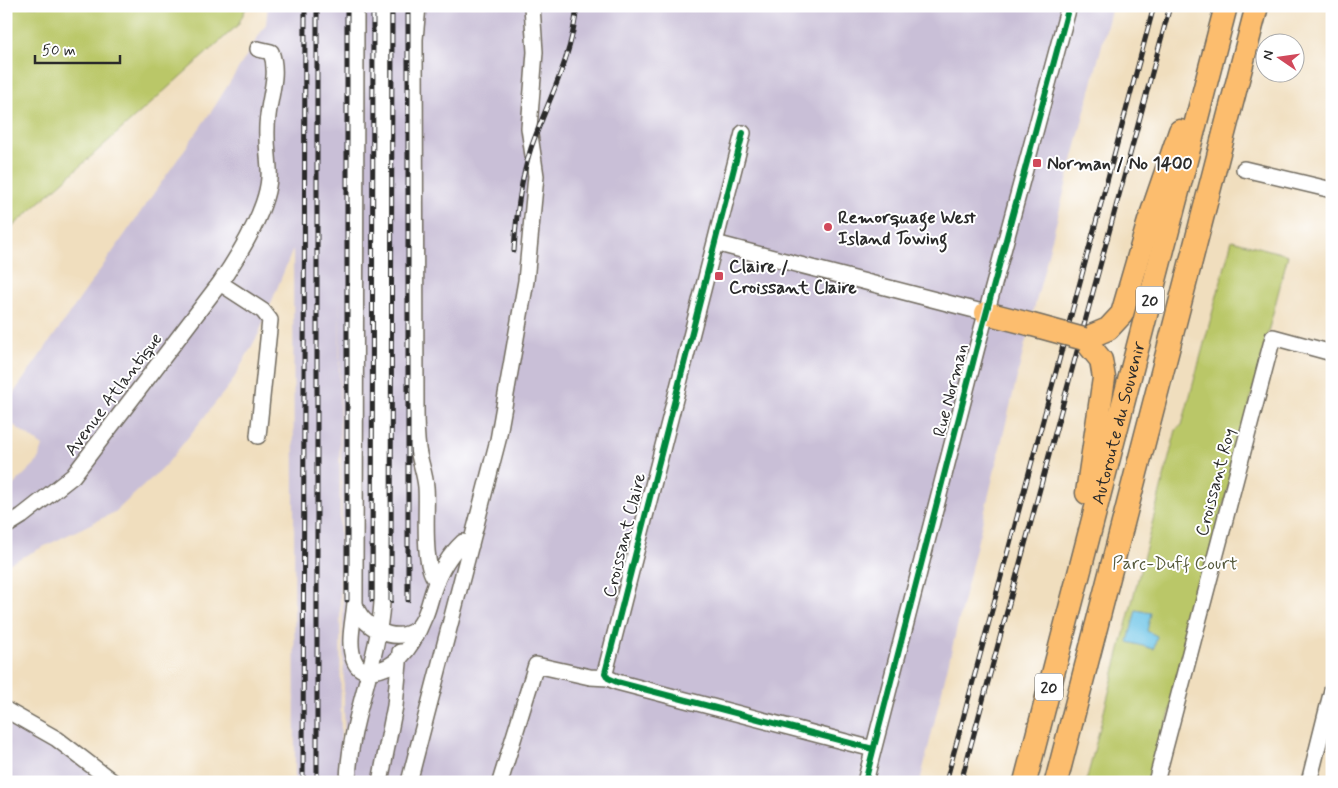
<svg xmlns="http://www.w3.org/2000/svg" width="1338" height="788" viewBox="0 0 1338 788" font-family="Mynerve,sans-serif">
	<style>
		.industrial { fill: #c9bfd7 }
		.green { fill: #bac768; stroke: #72794a }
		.water { fill: #68c2e6; stroke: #4a7688 }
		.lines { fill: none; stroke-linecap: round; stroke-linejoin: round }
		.minor-casing { stroke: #706a5e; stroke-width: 18 }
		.highway-casing { stroke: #706a5e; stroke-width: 25 }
		.minor { stroke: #fff; stroke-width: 15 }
		.highway { stroke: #fcbd6e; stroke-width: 22 }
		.rail-casing { stroke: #2b2b2b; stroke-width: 5 }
		.rail { stroke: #fff; stroke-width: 3; stroke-dasharray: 9; stroke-linecap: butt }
		.highway-bridge-casing { stroke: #706a5e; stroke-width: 25; stroke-linecap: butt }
		.highway-bridge { stroke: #fcbd6e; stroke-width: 22 }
		.cycleway-casing { stroke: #fff; stroke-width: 9 }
		.cycleway { stroke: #00873e; stroke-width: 6 }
		.poi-dot { fill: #d1495b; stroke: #fff; stroke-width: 2 }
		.labels { text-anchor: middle; stroke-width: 4; stroke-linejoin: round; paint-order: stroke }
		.shield { fill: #fff; stroke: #6b6b6b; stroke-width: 1 }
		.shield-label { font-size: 16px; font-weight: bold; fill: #2b2b2b }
		.poi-label { font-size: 18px; font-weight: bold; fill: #2b2b2b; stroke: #fff; text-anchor: start }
		.street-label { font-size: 18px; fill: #2b2b2b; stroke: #fff }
		.park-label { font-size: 18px; fill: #565a3d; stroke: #fff }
	</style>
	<rect width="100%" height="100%" fill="#fff"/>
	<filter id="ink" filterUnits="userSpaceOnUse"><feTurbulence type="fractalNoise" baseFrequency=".02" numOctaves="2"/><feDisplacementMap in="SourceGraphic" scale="10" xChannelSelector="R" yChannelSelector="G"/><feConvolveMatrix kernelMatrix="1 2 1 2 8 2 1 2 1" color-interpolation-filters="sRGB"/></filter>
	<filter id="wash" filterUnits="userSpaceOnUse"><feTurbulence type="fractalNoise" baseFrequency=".0096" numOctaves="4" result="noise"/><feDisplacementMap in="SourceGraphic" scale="20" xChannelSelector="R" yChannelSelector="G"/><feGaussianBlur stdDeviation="1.12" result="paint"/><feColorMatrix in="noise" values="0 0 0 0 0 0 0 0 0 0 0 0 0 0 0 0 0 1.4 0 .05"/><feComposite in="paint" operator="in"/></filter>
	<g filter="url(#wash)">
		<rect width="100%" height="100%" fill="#f0debe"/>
		<path class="industrial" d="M268 6H1112L1024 348 920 782H345L339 289 341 782H295L293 249 259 333 232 382 166 465 115 512 6 565V492L38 461 43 446 6 420V404L215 106 266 24Z
			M6 710 105 782H6Z"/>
		<path class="green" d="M6 6H247L238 25 11 228 6 226Z
			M1232 240 1288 255 1152 782H1086L1176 430 1182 425Z"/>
		<path class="water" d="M1136 610 1151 613 1147 631 1157 636 1154 649 1128 642Z"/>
	</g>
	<g filter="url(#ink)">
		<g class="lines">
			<g class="minor-casing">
				<path id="minor" d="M356 6 355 602C354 619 347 643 354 660 357 668 363 672 372 671 399 669 415 641 424 618
					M418 6 415 39 416 407C416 421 416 435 418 449 420 462 425 474 426 487 428 508 421 567 437 581
					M743 133 605 673 608 678 617 682 873 749
					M1244 169 1332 190
					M715 243 986 313
					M220 283C239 255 272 204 269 169 268 151 265 134 268 116 270 95 279 73 271 52L258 49
					M6 526 22 516 73 476 220 283 263 311 270 320 258 436
					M355 603C359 626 396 646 416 629 426 621 429 603 433 591 439 573 449 555 463 542L471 545
					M6 710 57 739 113 782
					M348 782C349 720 378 664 382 603V6
					M380 782 395 706 400 652
					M409 782 498 440 526 281 536 176 529 128 535 52 532 6
					M500 782 536 665 590 677 608 678
					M865 782 976 351 1069 6
					M1156 782 1273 337 1332 353
					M1309 782 1332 690"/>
			</g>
			<g class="highway-casing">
				<g id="highway">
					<path d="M986 313 1029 324"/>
					<path d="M1087 493 1104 378 1101 360 1084 339 1108 329 1122 314 1149 221 1180 131"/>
					<path id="s1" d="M1025 782 1226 6"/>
					<path d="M1056 782 1257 6"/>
				</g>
			</g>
			<use href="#minor" class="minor"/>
			<use href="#highway" class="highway"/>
			<g class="rail-casing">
				<path id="rail" d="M514 251C516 216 520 182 531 148 549 97 571 62 577 6
					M347 600V6
					M372 600 373 6
					M408 600V6
					M391 601 392 6
					M303 782 305 6
					M317 782V6
					M946 782 1154 6
					M961 782 1170 6"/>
			</g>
			<use href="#rail" class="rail"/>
			<g class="highway-bridge-casing">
				<path id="highway-bridge" d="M1029 324 1084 339"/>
			</g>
			<use href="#highway-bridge" class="highway-bridge"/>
			<g class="cycleway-casing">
				<path id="cycleway" d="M743 133 605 673 608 678 617 682 873 749
					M865 782 976 351 1069 6"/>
			</g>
			<use href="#cycleway" class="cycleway"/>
		</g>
	</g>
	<g class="poi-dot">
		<rect x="1032" y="158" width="10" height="10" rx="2.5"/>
		<circle cx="828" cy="227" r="5"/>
		<rect x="714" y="271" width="10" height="10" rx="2.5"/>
	</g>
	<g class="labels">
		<g class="shield">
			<rect x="1136" y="286.5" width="28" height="27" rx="4"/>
			<rect x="1035" y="673.5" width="28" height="27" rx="4"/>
		</g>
		<g class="shield-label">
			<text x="1150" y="306">20</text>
			<text x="1049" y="693">20</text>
		</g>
		<g class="poi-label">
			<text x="1047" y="169">Norman / No 1400</text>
			<text x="838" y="223">Remorquage West<tspan x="838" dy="21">Island Towing</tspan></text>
			<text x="729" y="272">Claire /<tspan x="729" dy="21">Croissant Claire</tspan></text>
		</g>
		<g class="street-label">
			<text transform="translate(950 390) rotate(-76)" y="6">Rue Norman</text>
			<text transform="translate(113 394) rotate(-53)" y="6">Avenue Atlantique</text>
			<text dy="6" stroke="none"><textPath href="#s1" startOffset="371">Autoroute du Souvenir</textPath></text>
			<text transform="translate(1215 482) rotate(-75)" y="6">Croissant Roy</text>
			<text transform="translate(624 535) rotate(-76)" y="6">Croissant Claire</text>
		</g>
		<g class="park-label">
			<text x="1175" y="569">Parc-Duff Court</text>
		</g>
	</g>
	<rect width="1338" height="788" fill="none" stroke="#fff" stroke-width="25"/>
	<g transform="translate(1280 58) rotate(283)"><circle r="24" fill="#ffffff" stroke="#aaaaaa"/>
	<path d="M0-4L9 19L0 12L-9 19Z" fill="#d1495b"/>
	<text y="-8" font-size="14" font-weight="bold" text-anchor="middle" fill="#2b2b2b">N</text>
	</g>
	<path d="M35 55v8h85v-8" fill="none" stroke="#2b2b2b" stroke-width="2.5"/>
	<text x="42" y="55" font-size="15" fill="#2b2b2b" stroke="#ffffff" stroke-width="4" paint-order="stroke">50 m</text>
</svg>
